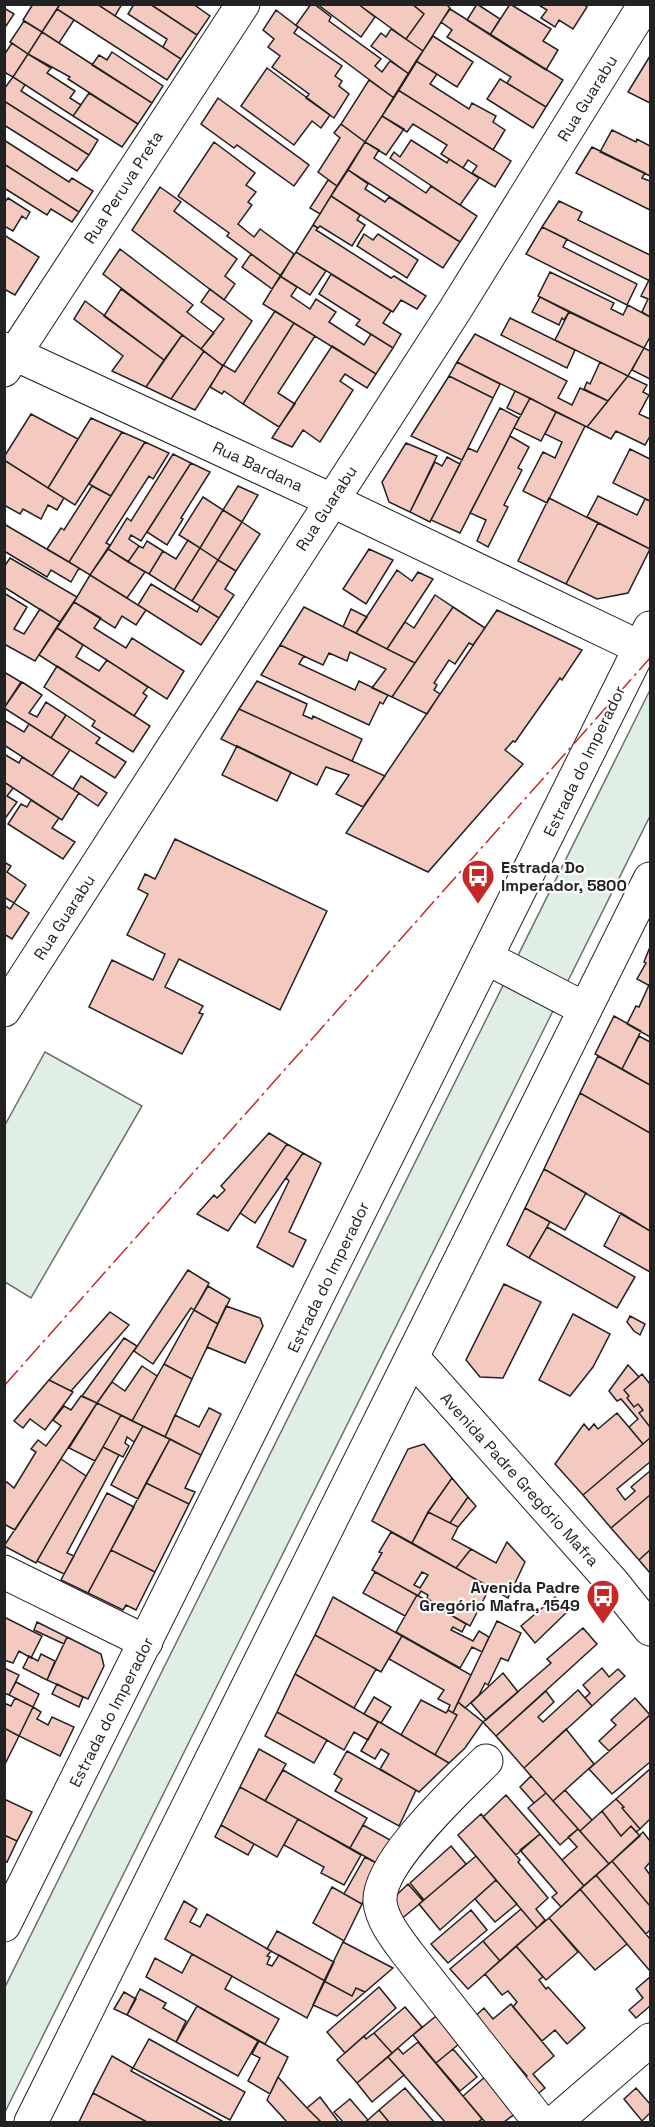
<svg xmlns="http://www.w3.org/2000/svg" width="655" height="2127" viewBox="0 0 655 2127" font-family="'Space Grotesk',sans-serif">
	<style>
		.green { fill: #e0efe3; stroke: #6f6f6f; stroke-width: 1.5 }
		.building { fill: #f3c9c0; stroke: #222; stroke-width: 1.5; fill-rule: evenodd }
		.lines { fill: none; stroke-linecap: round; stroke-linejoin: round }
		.minor-casing { stroke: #222; stroke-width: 35 }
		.major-casing { stroke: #222; stroke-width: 35 }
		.minor { stroke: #fff; stroke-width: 33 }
		.major { stroke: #fff; stroke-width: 33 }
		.power { stroke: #c62828; stroke-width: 1.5; stroke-dasharray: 21 4.5 3 4.5; stroke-linecap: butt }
		.labels { text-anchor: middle; stroke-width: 4.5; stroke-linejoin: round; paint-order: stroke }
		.street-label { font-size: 16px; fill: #222; stroke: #fff }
		.poi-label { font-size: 16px; font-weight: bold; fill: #222; stroke: #fff; text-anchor: start }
	</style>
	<rect width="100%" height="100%" fill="#fff"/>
	<path class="green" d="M650 690V816L5 2112V1987Z
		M45 1052 142 1106 31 1298 5 1282V1125Z"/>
	<path class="building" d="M33 4H60L42 32 23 20Z
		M60 4H97L181 59 167 80 57 9Z
		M97 4H122L115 16Z
		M134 4H150L197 35 181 59 163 47 167 39 128 14Z
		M150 4H193L210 16 197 35Z
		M311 4H314L331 17 329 21 381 59 375 66 382 72 390 61 409 74 394 98 296 25Z
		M317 4H358L375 17 361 37Z
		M358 4H412L424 14 406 39Z
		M412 4H446L450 8 423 51 406 39 424 14Z
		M477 4 500 19 490 35 467 20Z
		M510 4 551 29 543 41 558 50 546 70 490 35Z
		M537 4H583L587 7 573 29 559 20 555 27 541 18 547 10Z
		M4 8 14 14 4 29Z
		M57 9 74 20 59 43 42 32Z
		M450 9 563 80 546 107 507 83 511 77 447 37 452 30 441 22Z
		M276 10 298 27 294 33 342 66 335 76 342 81 339 86 349 94 334 118 306 98 309 94 272 67 280 56 268 47 274 39 263 30Z
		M24 21 42 32 28 54 10 42Z
		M391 29 423 51 409 74 371 46 381 33 386 37Z
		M42 32 152 103 138 124 68 79 70 77 28 54Z
		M433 36 473 62 457 87 416 61Z
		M12 43 28 54 13 77 4 72V55Z
		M112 52 163 86 152 103 92 65 99 55 107 60Z
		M28 54 51 68 47 73 75 91 70 98 81 105 73 116 13 77Z
		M650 56V103L628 92Z
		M416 61 437 74 430 84 469 109 472 103 496 116 493 122 505 130 493 150 398 90Z
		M267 68 330 115 321 128 312 121 294 145 241 106Z
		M13 77 25 85 21 91 98 140 89 155 4 101V89Z
		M500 79 546 107 533 128 487 99Z
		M369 80 394 98 365 142 341 124Z
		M398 90 511 161 495 187 472 173 477 166 468 160 463 168 441 154 447 145 413 124 407 132 382 116Z
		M89 93 138 124 122 147 73 116Z
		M218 98 309 165 294 186 237 145 234 148 201 124Z
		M4 101 89 155 77 171 4 125Z
		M382 116 404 129 386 155 365 142Z
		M341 124 365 142 337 186 318 172 340 138 334 133Z
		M612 130 636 142 637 139 650 146V176L600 152Z
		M4 140 69 182 72 178 93 191 79 212 4 164Z
		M411 140 447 163 449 159 479 178 460 205 390 158 394 152 400 157Z
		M214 142 255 173 246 185 256 192 248 202 252 205 238 224 254 237 260 229 294 254 281 276 227 236 229 233 178 196Z
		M365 142 379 150 374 158 426 193 431 186 477 216 460 242 348 170Z
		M592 147 645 173 642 178 650 181V210L576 173Z
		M4 164 79 212 72 222 51 209 47 215 4 188Z
		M348 170 368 184 365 189 385 202 389 197 460 242 443 268 331 196Z
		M328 180 337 186 320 214 310 208Z
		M160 187 181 202 174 211 237 259 225 276 235 284 224 300 132 230Z
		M331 196 360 215 357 220 365 225 352 246 320 226 318 228 313 225Z
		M8 198 30 212 26 219 22 216 13 231 4 226V203Z
		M559 201 582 212 578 220 650 255V281L542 227Z
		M313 225 318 228 316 230 391 278 394 276 426 296 417 309 401 300 393 312 296 252Z
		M542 227 567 239 563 247 637 284 627 305 526 254Z
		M364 234 373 240 378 234 418 260 407 278 357 246Z
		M4 235 39 257 15 295 4 289Z
		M120 249 193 305 187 312 214 333 201 349 103 274Z
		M296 252 326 271 310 295 280 276Z
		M251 254 281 276 272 289 242 267Z
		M550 272 614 303 611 309 623 315 628 305 650 317V337L644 348 538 296Z
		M331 274 391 311 383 323 401 334 393 348 356 325 360 320 319 294Z
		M280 276 297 287 291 296 310 309 316 299 336 312 329 322 364 345 371 334 393 348 376 374 263 304Z
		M649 280 650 281V317L642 312 648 299 641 296Z
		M121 289 182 335 164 360 104 316Z
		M210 289 252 321 223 366 201 349 224 319 201 302Z
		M540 297 569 312 564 320 562 318 559 325 532 312Z
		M85 301 164 360 146 387 112 371 123 356 74 319Z
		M275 311 294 323 243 404 224 391 222 394 210 387 223 365 235 372Z
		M569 312 644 348 628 376 555 340Z
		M510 318 575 350 567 368 501 335Z
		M294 323 315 336 278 393 295 404 279 427 243 404Z
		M475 334 567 381 558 398 572 405 580 388 608 401 587 427 457 362Z
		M182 335 204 351 171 399 146 387Z
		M332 346 376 374 367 388 345 374 340 381 353 390 320 442 303 430 292 447 272 438Z
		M644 348 650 351V379L632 370Z
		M204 351 223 366 195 410 171 399Z
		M457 362 500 384 493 398 449 376Z
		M600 362 628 376 608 401 584 389 587 382 590 384Z
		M449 376 493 398 462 460 411 436Z
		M628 376 647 385 643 392 649 395 639 414 650 419V436L645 445 616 431 611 439 587 427Z
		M515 391 530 398 521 415 507 408Z
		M530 398 556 412 541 441 514 428Z
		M500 408 519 418 460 533 431 520 468 448 477 452Z
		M556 412 585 426 547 503 523 491 543 452 555 458 562 442 545 434Z
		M31 414 78 439 48 488 4 460V457Z
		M91 418 122 432 75 505 48 488Z
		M122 432 145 442 111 496 89 484Z
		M510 436 529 447 518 468 522 470 504 505 508 507 488 547 477 541 486 520 470 513Z
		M145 442 169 453 153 479 149 476 106 543 110 545 90 575 69 562Z
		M406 443 437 456 410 512 389 502 382 482Z
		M630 449 650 459V501L613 483Z
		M173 454 191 463 141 541 131 535 129 539 139 546 128 562 108 549 127 518 131 521Z
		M447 457 460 464 430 522 410 512 435 462 442 466Z
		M4 460 64 498 57 510 48 505 41 519 23 509 20 514 4 505Z
		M191 463 210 472 181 518 183 519 167 545 147 532Z
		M92 486 111 496 69 562 47 549 61 528 64 530Z
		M238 486 258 495 242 522 223 510Z
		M598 496 637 515 645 499 650 501V549L587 517Z
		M203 497 223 510 200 548 179 535Z
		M549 498 598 523 566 584 518 561Z
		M223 510 242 522 218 560 200 548Z
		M242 522 260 534 236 571 218 560Z
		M598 523 650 549 628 593 597 599 566 584Z
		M4 524 79 568 71 582 51 570 47 577 4 551Z
		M188 540 200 548 174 590 149 574 163 551 176 559Z
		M147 541 163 551 149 574 128 562 139 546 143 548Z
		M200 548 218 560 192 601 174 590Z
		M108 549 145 572 127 598 90 575Z
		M369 549 393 560 366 604 343 589Z
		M10 558 77 597 60 622 4 587V567Z
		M218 560 236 571 225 589 234 595 219 618 192 601Z
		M397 570 412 581 418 572 433 579 387 649 356 633Z
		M90 575 146 610 136 625 122 616 115 628 74 602Z
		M151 584 197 612 200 606 219 618 201 645 138 605Z
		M4 593 27 607 14 629 24 634 40 609 60 622 35 661 4 644Z
		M435 595 453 607 415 663 387 649 405 622 414 628Z
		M74 602 101 618 94 628 126 648 132 638 184 671 167 699 57 628Z
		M304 607 415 663 392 697 372 688 386 669 350 652 347 661 329 653 323 665 280 645Z
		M453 607 485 628 473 645 469 643 455 664 449 660 434 683 437 685 434 690 440 694 427 714 392 697Z
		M351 609 367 617 356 633 343 627Z
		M497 610 582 650 562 680 560 678 515 742 513 741 505 750 523 764 428 872 346 833Z
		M57 628 83 645 76 657 99 671 107 660 148 687 143 693 147 696 134 716 39 655Z
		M280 645 304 656 299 664 355 690 359 681 388 695 383 704 380 702 369 725 261 675Z
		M57 666 150 726 133 752 92 726 95 721 44 687Z
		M4 672 21 682 4 708Z
		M257 681 307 704 303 715 312 719 313 716 362 739 352 761 239 709Z
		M22 682 42 695 29 713 37 717 46 702 66 715 51 738 4 708Z
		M239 709 352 761 385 776 363 807 336 794 349 775 326 767 317 785 221 739Z
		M66 715 100 738 96 743 126 762 115 778 51 738Z
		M4 720 24 732 29 724 70 750 52 776 4 745Z
		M237 746 291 772 277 801 222 775Z
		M4 754 19 763 22 757 79 793 62 820 4 782Z
		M81 776 107 793 98 806 73 789Z
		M4 782 13 788 7 796 17 802 4 820Z
		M31 800 59 818 52 828 75 842 63 859 8 824 21 804 27 807Z
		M175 839 327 911 280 1010 179 959 165 987 203 1006 199 1013 203 1014 182 1054 89 1007 112 960 153 980 165 954 127 935 148 894 138 889 145 874 155 879Z
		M4 862 11 866 7 872 26 885 14 903 4 897Z
		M14 903 29 913 12 939 4 934V905L10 909Z
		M650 947V986L637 979 646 963 644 962Z
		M649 985 650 986V1037L627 1024 636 1006 639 1007Z
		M614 1016 641 1031 622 1069 595 1054Z
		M639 1036 650 1042V1085L622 1069Z
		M598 1056 650 1085V1133L580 1093Z
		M580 1093 650 1133V1231L544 1169Z
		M269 1133 287 1144 228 1231 197 1214 214 1195 217 1198 225 1190 221 1186Z
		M287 1144 303 1153 255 1223 240 1213Z
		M303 1153 321 1163 289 1232 306 1240 293 1267 257 1247 289 1181 286 1178Z
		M544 1169 586 1193 565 1230 525 1208Z
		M525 1208 550 1222 529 1258 507 1245Z
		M621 1213 650 1231V1272L604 1246Z
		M547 1227 635 1277 617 1308 529 1258Z
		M188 1270 209 1283 194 1310 191 1308 153 1364 134 1351Z
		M504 1284 541 1302 503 1378 480 1377 466 1360Z
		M208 1286 230 1299 218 1324 194 1310Z
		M226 1306 260 1318 263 1326 245 1363 207 1347Z
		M194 1310 218 1324 192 1379 164 1364Z
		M110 1312 129 1325 71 1391 49 1380Z
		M573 1314 610 1334 593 1367 570 1396 539 1380Z
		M630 1316 645 1324 640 1335 634 1331 627 1322Z
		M124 1338 137 1346 97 1403 82 1396Z
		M164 1364 192 1379 165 1437 132 1421Z
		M628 1365 639 1377 624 1390 629 1396 627 1398 634 1407 638 1404 643 1410 639 1413 650 1427V1438L643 1444 629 1427 638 1419 621 1399 617 1401 609 1391Z
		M142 1366 157 1376 132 1421 97 1403 112 1382 125 1391Z
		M642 1374 650 1384V1427L639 1413 643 1410 638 1404 634 1407 627 1398 629 1396 624 1390Z
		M49 1380 73 1392 45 1430 30 1419 23 1428 14 1421Z
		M81 1396 97 1403 15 1530 4 1524V1485L7 1482 14 1488 36 1452 31 1449 38 1440 46 1446 61 1426 53 1420 64 1406 71 1410Z
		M97 1403 121 1415 95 1461 69 1448Z
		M209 1408 221 1414 201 1455 165 1437 175 1415 199 1427Z
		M617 1413 643 1444 583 1495 555 1464 584 1424 589 1430 594 1424 598 1429Z
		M121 1415 143 1426 134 1442 127 1437 125 1443 129 1446 123 1457 103 1447Z
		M143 1426 170 1439 138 1499 111 1485Z
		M650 1438V1462L617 1489 625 1500 635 1491 631 1487 650 1471V1495L611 1528 583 1495Z
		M170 1439 201 1455 185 1488 195 1492 189 1504 146 1483Z
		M424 1444 452 1478 429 1511 412 1543 372 1521 408 1449Z
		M103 1447 119 1455 67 1553 74 1556 64 1574 37 1561Z
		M61 1459 86 1476 36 1563 4 1546Z
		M452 1478 468 1497 450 1523 428 1512Z
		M146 1483 189 1504 155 1572 111 1550Z
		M107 1493 134 1507 88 1593 61 1580Z
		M650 1495V1550L639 1560 611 1528Z
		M468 1497 476 1506 458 1527 450 1523Z
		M428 1512 458 1527 452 1539 471 1549 456 1568 412 1543Z
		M391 1532 490 1587 470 1626 432 1604 433 1602 427 1598 428 1595 421 1591 418 1596 372 1570 382 1553 379 1552ZM422 1572 428 1575 420 1588 414 1585Z
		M507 1542 525 1562 508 1598 456 1568 471 1549 496 1563Z
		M111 1550 155 1572 136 1610 126 1605 123 1610 88 1593Z
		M650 1550V1573L639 1560Z
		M375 1572 417 1595 405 1616 363 1593Z
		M417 1595 466 1624 462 1632 453 1627 451 1630 473 1641 479 1631 489 1637 482 1652 472 1647 460 1668 396 1632Z
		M333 1597 402 1636 381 1672 315 1635Z
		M555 1597 568 1611 535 1643 521 1626Z
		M4 1617 42 1636 31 1658 19 1651 13 1663 4 1660Z
		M497 1621 521 1633 508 1661 501 1658 488 1685 485 1683 479 1695 465 1708 458 1702Z
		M37 1622 67 1637 64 1644 34 1630Z
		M583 1628 597 1644 496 1736 483 1722 551 1663 547 1659Z
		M315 1635 376 1669 354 1708 295 1674Z
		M402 1636 471 1675 453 1713 448 1710 450 1705 438 1699 444 1690 389 1659Z
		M67 1637 101 1654 104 1666 88 1699 47 1680Z
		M41 1654 55 1661 47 1680 23 1668 29 1656 38 1661Z
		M4 1668 19 1675 9 1695 4 1693Z
		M602 1668 609 1677 618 1669 625 1676 592 1706 585 1698 590 1693 583 1685Z
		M503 1673 518 1692 486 1720 471 1703Z
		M295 1674 378 1722 368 1740 354 1732 344 1750 277 1712Z
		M16 1682 39 1694 33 1707 9 1695Z
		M57 1684 83 1697 79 1707 52 1694Z
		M578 1690 592 1706 524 1768 496 1736 546 1691 554 1702 538 1717 543 1722Z
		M374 1697 391 1707 381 1723 364 1714Z
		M15 1698 33 1707 19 1736 4 1728V1703L11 1706Z
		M635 1698 650 1715 609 1751 599 1741 616 1725 611 1720Z
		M421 1700 446 1713 448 1710 457 1715 435 1755 401 1735Z
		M458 1702 483 1722 465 1748 449 1763 435 1755 457 1715 453 1713Z
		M33 1707 41 1712 37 1719 48 1725 52 1717 74 1727 60 1756 19 1736Z
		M277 1712 327 1740 314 1763 265 1736Z
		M650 1715V1762L612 1794 589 1769Z
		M378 1722 381 1723 449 1763 419 1792 380 1769 389 1754 381 1749 375 1759 361 1751Z
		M4 1728 19 1736 4 1766Z
		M566 1729 594 1764 553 1801 524 1768Z
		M259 1749 286 1764 265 1801 240 1787Z
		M347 1751 416 1790 399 1826 335 1791 342 1779 334 1774Z
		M650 1769V1819L640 1829 622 1808 624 1807 616 1799Z
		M283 1770 367 1818 350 1848 265 1801Z
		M531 1776 546 1793 534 1803 520 1787Z
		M240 1787 298 1819 277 1857 221 1825Z
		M565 1790 592 1820 580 1831 553 1801Z
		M546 1793 578 1829 560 1845 528 1808Z
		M506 1795 540 1834 516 1855 483 1817Z
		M4 1799 32 1812 17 1841 4 1835Z
		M616 1799 624 1807 622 1808 640 1829 636 1832 631 1826 621 1836 602 1811Z
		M602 1811 621 1836 631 1826 640 1836 609 1864 580 1831Z
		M481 1814 520 1860 518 1862 548 1898 536 1909 545 1920 537 1928 458 1835Z
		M298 1819 361 1855 344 1885 321 1873 324 1867 284 1845Z
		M221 1825 254 1844 248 1855 215 1837Z
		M363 1825 392 1841 380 1865 350 1848Z
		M578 1829 609 1864 584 1886 562 1860 577 1847 568 1837Z
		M643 1832 650 1841V1862L645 1868 650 1875V1906L612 1861Z
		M540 1834 584 1886 561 1907 552 1897 557 1893 520 1850Z
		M4 1835 17 1841 7 1862 4 1861Z
		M451 1846 466 1864 424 1900 410 1883Z
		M476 1856 496 1880 440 1930 419 1904Z
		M365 1857 380 1865 362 1904 344 1894Z
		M612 1861 650 1906V1930L646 1934 596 1875Z
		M596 1875 650 1939V1971L580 1889Z
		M496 1880 517 1904 495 1922 475 1899Z
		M408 1884 423 1901 399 1921 386 1905Z
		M332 1887 362 1904 344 1941 313 1923Z
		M580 1889 627 1944 595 1970 549 1918Z
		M184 1901 197 1909 190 1922 200 1927 207 1914 271 1951 267 1956 270 1957 267 1964 272 1966 279 1955 325 1981 307 2018 165 1939Z
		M521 1909 537 1928 500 1961 483 1941Z
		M471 1910 487 1930 448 1963 431 1944Z
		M549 1918 578 1952 546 1980 516 1946Z
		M277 1931 334 1962 325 1981 267 1949Z
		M483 1941 500 1961 468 1989 450 1969Z
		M343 1942 393 1968 365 1992 356 1988 352 1996 324 1981Z
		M516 1946 543 1977 539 1980 546 1989 548 1987 585 2028 567 2044 555 2030 542 2041 513 2007 517 2002 508 1991 502 1995 485 1974Z
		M192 1954 232 1976 225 1989 279 2019 265 2044 146 1977 155 1958 182 1973Z
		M650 1977V2006L636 2018 629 2010 643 1998 636 1989Z
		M324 1981 352 1996 356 1988 365 1992 337 2016 313 2005Z
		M379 1987 396 2008 345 2053 327 2032Z
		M140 1989 166 2003 163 2008 186 2021 176 2042 127 2015Z
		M124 1992 136 1999 127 2015 114 2009Z
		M511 2004 554 2056 533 2074 545 2088 534 2097 521 2081 527 2076 488 2031 470 2021 484 2008 493 2019Z
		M197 2006 258 2041 238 2076 176 2042Z
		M405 2007 422 2027 392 2053 374 2033Z
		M436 2016 459 2044 436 2063 413 2035Z
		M374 2033 392 2053 357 2083 337 2060 364 2036 366 2039Z
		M149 2039 245 2092 230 2120 133 2068Z
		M259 2041 288 2057 270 2094 248 2081 260 2058 252 2054Z
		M418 2042 482 2119 478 2122H445L388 2057 398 2048 403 2054Z
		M453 2049 477 2077 460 2091 436 2063Z
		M112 2056 133 2068 131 2071 222 2121 221 2122H147L93 2093Z
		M388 2057 404 2075 372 2102 357 2083Z
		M486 2076 516 2113 504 2122H485L463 2096Z
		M278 2077 307 2108 321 2122H287L267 2100Z
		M405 2088 434 2122H389L379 2110Z
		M636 2088 650 2104V2113L642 2121 624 2099Z
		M93 2093 147 2122H79Z
		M320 2097 338 2121 337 2122H321L307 2108Z
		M350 2099 368 2120 365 2122H343L334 2112Z
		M379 2110 389 2122H365L368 2120Z"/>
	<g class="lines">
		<g class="minor-casing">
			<path id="minor" d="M4 349 331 500 641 648
				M4 370 243 4
				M4 1010 455 310 645 4
				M412 1357 613 1583 650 1629
				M4 1572 146 1642
				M486 1761C459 1788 377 1863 380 1902 382 1921 397 1939 408 1954L540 2122
				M555 2122 650 2040"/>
		</g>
		<g class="major-casing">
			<path id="major" d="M487 958 585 1009
				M4 1925 650 628
				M31 2122 650 879"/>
		</g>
		<use href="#minor" class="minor"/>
		<use href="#major" class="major"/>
		<path class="power" d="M4 1386 650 658"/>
	</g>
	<defs>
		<g id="bus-pin" transform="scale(1.725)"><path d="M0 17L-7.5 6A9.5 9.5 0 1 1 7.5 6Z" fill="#c62828" stroke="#fff"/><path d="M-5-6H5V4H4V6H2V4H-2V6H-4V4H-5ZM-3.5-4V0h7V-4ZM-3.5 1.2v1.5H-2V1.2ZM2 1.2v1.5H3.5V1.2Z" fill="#fff"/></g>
	</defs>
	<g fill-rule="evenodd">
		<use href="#bus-pin" x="478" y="876"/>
		<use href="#bus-pin" x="603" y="1596"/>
	</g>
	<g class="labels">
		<g class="street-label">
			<text transform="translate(587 98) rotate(-58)" y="6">Rua Guarabu</text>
			<text transform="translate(123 187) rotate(-57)" y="6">Rua Peruva Preta</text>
			<text transform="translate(258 466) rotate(25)" y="6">Rua Bardana</text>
			<text transform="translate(326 508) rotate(-57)" y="6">Rua Guarabu</text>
			<text transform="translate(584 761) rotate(-64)" y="6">Estrada do Imperador</text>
			<text transform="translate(64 917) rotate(-57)" y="6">Rua Guarabu</text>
			<text transform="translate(328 1277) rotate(-64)" y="6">Estrada do Imperador</text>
			<text transform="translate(520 1479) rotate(48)" y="6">Avenida Padre Gregório Mafra</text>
			<text transform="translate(111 1712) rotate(-63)" y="6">Estrada do Imperador</text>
		</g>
		<g class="poi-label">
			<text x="501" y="873">Estrada Do<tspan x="501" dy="18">Imperador, 5800</tspan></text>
			<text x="580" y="1593" text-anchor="end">Avenida Padre<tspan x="580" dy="18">Gregório Mafra, 1549</tspan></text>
		</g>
	</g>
	<rect width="655" height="2127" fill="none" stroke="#222222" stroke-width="12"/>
</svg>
